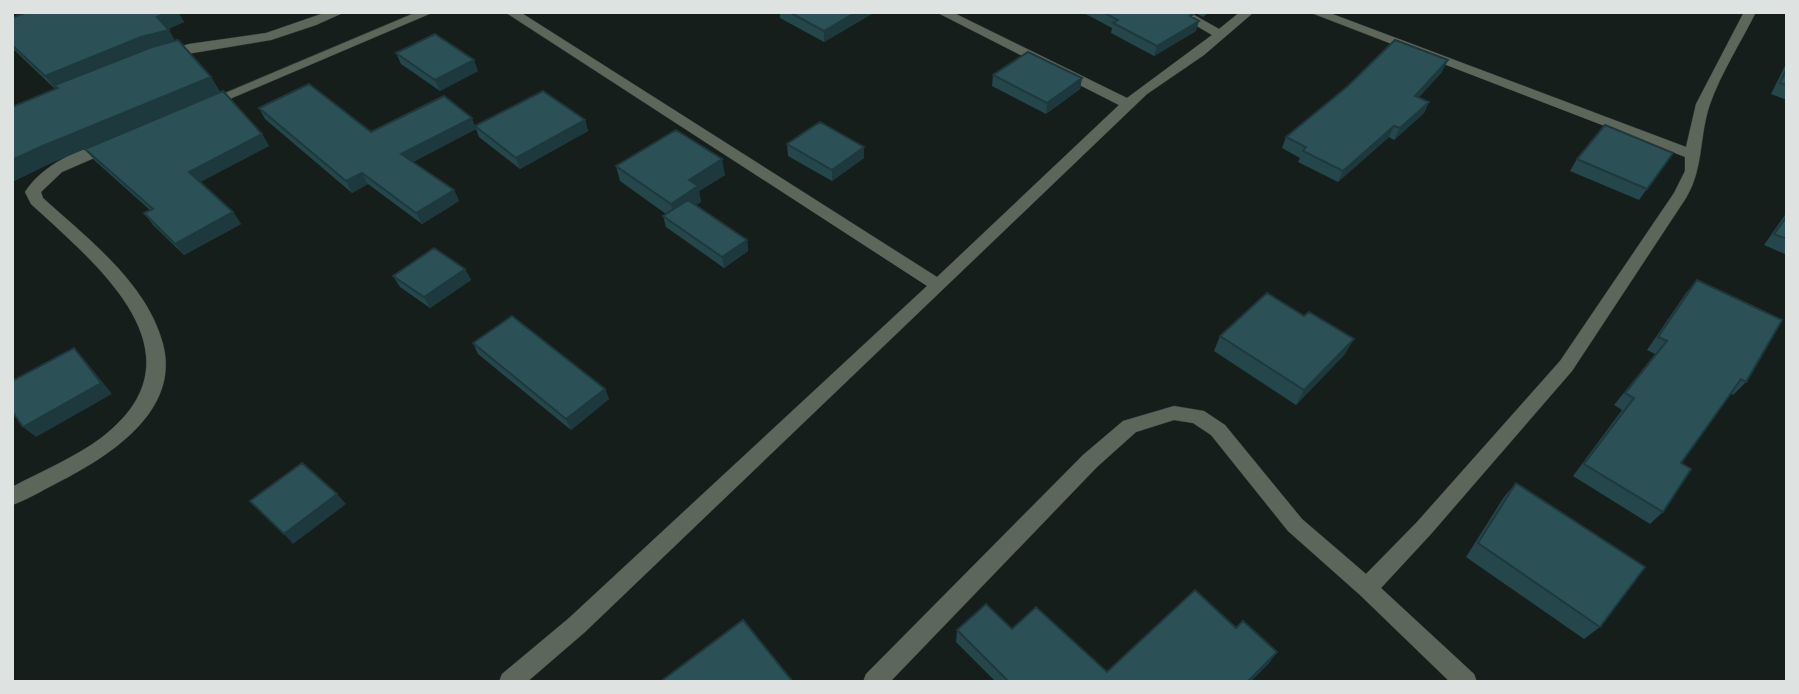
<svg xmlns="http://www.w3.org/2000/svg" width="1799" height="694" viewBox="0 0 1799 694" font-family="Cabin,sans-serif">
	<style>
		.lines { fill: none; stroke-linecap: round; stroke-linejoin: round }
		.minor-casing { stroke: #323a37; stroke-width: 1 }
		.minor { fill: #5d665b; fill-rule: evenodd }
		.wall { fill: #25464b }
		.shaded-wall { fill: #1e393d }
		.building { fill: #2b5157; stroke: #1e393d; stroke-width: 2 }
	</style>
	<rect width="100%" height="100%" fill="#161e1b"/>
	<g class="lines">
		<g class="minor-casing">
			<path id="minor" d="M327 12H345L316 25 271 40 163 58 156 54 189 44 266 33Z
				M417 12H434L211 107H201L199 104Z
				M505 12H520L937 277 1119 105 936 12H952L1127 98 1212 35 1173 12H1189L1219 29 1240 12H1254L1204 55 1147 94 585 632 527 682H499L502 674 569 618 927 286Z
				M1309 12H1327L1686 147 1696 104 1744 12H1756C1741 42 1721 73 1710 104 1699 136 1704 168 1686 198L1572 371 1431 534 1381 588 1474 674 1477 682H1450L1360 595 1288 531 1211 435 1193 423 1174 420 1136 432 1097 467 890 682H863L866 674 1083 455 1123 421 1174 406 1204 411 1225 425 1302 519 1366 574 1417 522 1560 361 1674 193 1685 171V157Z
				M110 141 115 143 117 146 115 149 62 172 41 192 43 198C87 238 147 283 163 344 181 413 106 458 55 484 41 491 27 500 12 505V487C42 471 74 458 101 438 210 355 97 265 31 204L25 192C44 163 78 150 110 141Z"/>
		</g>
		<use href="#minor" class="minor"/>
	</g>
	<path class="wall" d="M27 12H178L184 22 168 29 175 41 211 77 220 92 51 163 12 182V107L55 89 12 48V18Z
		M780 12H875L824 42 780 18Z
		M1082 12H1188L1192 15V17L1196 31 1154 56 1111 33 1112 28Z
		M1194 12H1209L1203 17Z
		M396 53 478 71 440 91 401 64Z
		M1787 62V100L1771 94Z
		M1442 72 1419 97 1429 102 1424 113 1394 140 1389 137 1338 182 1298 162 1300 158 1282 148 1286 137Z
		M993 75 1082 78 1080 89 1046 114 992 86Z
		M259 108 371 132 585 120 588 131 520 169 479 137 476 129 413 162 454 190 459 201 422 224 368 184 352 193 265 119Z
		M262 134 269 146 199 182 233 212 241 224 184 255 153 225 144 213 150 210 94 160 85 149Z
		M787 144 864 147V158L832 181 788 156Z
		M1673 153 1639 200 1570 171 1577 159Z
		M616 166 725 175 699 191 701 202 696 205 747 240 748 251 724 268 666 227 663 216 666 214 620 181Z
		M1787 212V255L1764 245Z
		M465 269 471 280 430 308 400 287 393 276Z
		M1697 280 1746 382 1733 395 1731 393 1681 463 1663 512 1650 524 1573 476 1622 410 1614 405 1655 354 1647 350 1686 293Z
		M1304 316 1345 354 1296 405 1214 351 1220 336Z
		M473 343 605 389 609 399 571 430 478 354Z
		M1516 483 1600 627 1584 639 1466 557 1504 497Z
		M1236 628 1277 652 1269 663 1250 682H996L956 642 957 630 1012 629 1107 672Z"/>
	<path class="shaded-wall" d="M168 12H178L184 22 165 30 157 17Z
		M856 12H875L824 42V31Z
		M1199 21 1196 31 1154 56 1157 46Z
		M169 30 177 44 55 85 57 89H55L45 76 141 37Z
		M474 60 478 71 440 91 435 80Z
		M1448 60 1442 72 1410 107 1415 96Z
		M211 77 220 92 51 163 12 182V160L38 148Z
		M1082 78 1080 89 1046 114 1047 103Z
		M1429 102 1424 113 1394 140 1400 128Z
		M472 118 476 129 407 165 401 154Z
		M585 120 588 131 520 169 516 158Z
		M1394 126 1389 137 1338 182 1343 171Z
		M262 134 269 146 197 184 189 172Z
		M864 147V158L832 181V170Z
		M722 159 725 175 699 191 701 202 674 219 671 204 689 180Z
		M362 173 368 184 352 193 346 181Z
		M454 190 459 201 422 224 416 213Z
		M233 212 241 224 184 255 175 244Z
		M747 240 748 251 724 268 722 257Z
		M465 269 471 280 430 308 424 297Z
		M1354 339 1345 354 1296 405 1304 390Z
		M74 348 84 359 112 394 36 437 23 427Z
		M605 389 609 399 571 430 566 419Z
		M337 494 346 504 293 544 284 534Z
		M1277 652 1269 663 1250 682H1247Z"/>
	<path class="building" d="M27 12H168L157 17 169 30 141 37 45 76 12 45V18Z
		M789 12H856L824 31Z
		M1103 12H1188L1192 15 1190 16 1199 21 1157 46 1113 23 1118 20Z
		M435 34 474 60 435 80 396 53Z
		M178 40 211 77 38 148 12 160V107L58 88 55 85 152 47Z
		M1395 40 1448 60 1415 96 1429 102 1400 128 1394 126 1343 171 1303 151 1306 147 1286 137 1348 86Z
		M1028 52 1082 78 1047 103 993 75Z
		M1787 69V85L1780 83Z
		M309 84 371 132 444 96 472 118 401 154 454 190 416 213 362 173 346 181 259 108Z
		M223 91 262 134 189 172 233 212 175 244 144 213 153 209 85 149Z
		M543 91 585 120 516 158 475 126Z
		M820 122 864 147 832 170 787 144Z
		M1605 125 1673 153 1647 189 1577 159Z
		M676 130 722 159 689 180 698 186 671 204 616 166Z
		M688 200 747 240 722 257 663 216Z
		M1787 216V239L1774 234Z
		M434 248 465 269 424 297 393 276Z
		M1697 280 1782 320 1746 382 1741 379 1681 463 1691 469 1663 512 1584 464 1634 398 1625 393 1667 341 1658 337Z
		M1267 293 1304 316 1309 312 1354 339 1304 390 1220 336Z
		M512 316 605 389 566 419 473 343Z
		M74 348 101 383 23 427 12 411V381Z
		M302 463 337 494 284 534 250 501Z
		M1516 483 1645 567 1600 627 1478 543Z
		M1195 590 1236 628 1243 621 1277 652 1247 682H1009L957 630 986 604 1012 629 1036 607 1107 672Z
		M743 620 793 682H660Z"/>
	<rect width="1799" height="694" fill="none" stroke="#dee3e1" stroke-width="28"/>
</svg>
